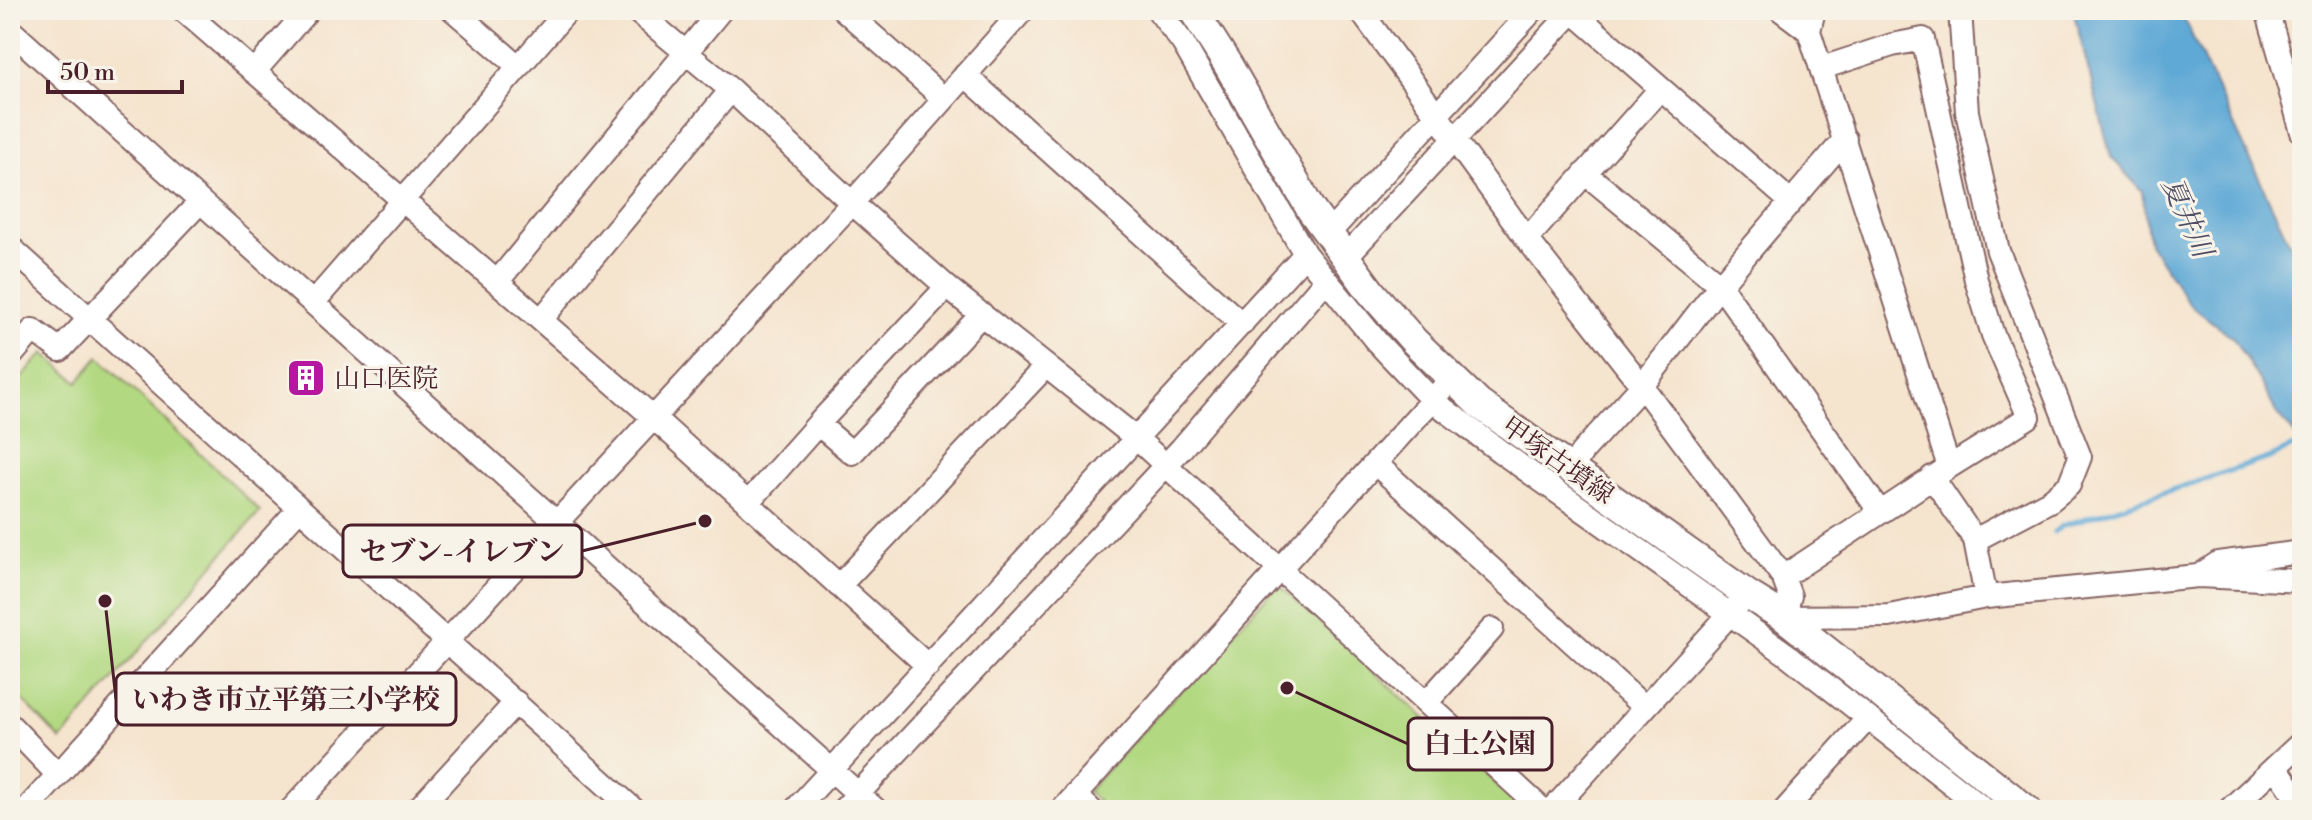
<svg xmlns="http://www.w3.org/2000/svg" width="2312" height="820" viewBox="0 0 2312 820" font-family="'Libre Bodoni','Noto Serif JP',serif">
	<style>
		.green { fill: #b2d982; stroke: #7e7c56; stroke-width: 2 }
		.water { fill: #5ea9d6; stroke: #546480; stroke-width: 2 }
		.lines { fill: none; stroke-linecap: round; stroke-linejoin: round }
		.stream { stroke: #5ea9d6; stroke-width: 5 }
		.minor-casing { stroke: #866464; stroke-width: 26 }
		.major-casing { stroke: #866464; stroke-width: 32 }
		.minor { stroke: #fff; stroke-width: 22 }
		.major { stroke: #fff; stroke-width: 28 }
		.labels { text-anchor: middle; stroke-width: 6; stroke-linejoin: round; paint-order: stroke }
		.poi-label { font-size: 26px; fill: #4a1f2b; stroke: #f7f3e8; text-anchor: start }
		.street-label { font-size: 26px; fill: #4a1f2b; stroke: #f7f3e8 }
		.water-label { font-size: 28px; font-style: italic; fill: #514f67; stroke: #f7f3e8 }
		.leader { fill: none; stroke: #4a1f2b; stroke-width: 3 }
		.callout-dot { fill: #4a1f2b; stroke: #f7f3e8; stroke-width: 3 }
		.callout { fill: #f7f3e8; stroke: #4a1f2b; stroke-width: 3 }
		.callout-label { font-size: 28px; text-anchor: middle; font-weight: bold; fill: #4a1f2b }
	</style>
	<rect width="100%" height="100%" fill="#f7f3e8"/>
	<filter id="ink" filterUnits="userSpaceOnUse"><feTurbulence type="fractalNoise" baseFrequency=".0125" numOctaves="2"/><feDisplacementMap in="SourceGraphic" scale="16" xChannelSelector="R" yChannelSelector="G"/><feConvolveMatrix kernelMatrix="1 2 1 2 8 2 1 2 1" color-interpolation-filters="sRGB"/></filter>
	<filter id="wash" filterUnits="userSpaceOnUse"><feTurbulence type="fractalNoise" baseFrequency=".006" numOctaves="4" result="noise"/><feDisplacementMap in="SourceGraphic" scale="32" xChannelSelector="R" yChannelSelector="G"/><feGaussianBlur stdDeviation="1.8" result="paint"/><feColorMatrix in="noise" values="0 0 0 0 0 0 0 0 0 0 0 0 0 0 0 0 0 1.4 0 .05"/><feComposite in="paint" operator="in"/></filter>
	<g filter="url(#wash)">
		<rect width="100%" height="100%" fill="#f5e4ce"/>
		<path class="green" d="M44 353 78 382 99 357 260 511 61 740 10 687V390Z
			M1278 584 1525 810H1107L1087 792Z"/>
		<path class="water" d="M2073 10H2180L2302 270V444L2275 410 2262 385 2233 338 2190 305 2149 243 2142 191 2111 157Z"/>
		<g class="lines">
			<path class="stream" d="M1303 229 1321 257
				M2054 532 2062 526 2269 458 2302 443"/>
		</g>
	</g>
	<g filter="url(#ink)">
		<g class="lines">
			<g class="minor-casing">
				<path id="minor" d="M183 10 654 418 928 666
					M453 10 519 67
					M635 10 731 90 852 203 947 287 1136 438 1543 810
					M844 10 943 98
					M1158 10 1183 43 1305 254 1377 342 1432 400 1501 452 1789 656 1985 810
					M1360 10 1527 239 1642 386 1783 577 1790 596 1784 617 1889 616 1986 597 2198 576 2302 581
					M1571 10 1791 202
					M1781 10 1809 31
					M1960 10 1967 112 1998 251 2080 457 2069 485 2051 500 1975 540
					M2267 10 2302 132
					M10 30 876 810
					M1822 68 1892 45 1923 39 1976 280 1993 335 2029 417 1949 467
					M254 72 308 10
					M965 75 1242 324
					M1585 173 1720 285 1880 512
					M1328 234 1533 10
					M1527 239 1660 89
					M10 247 634 810
					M1345 258 1574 10
					M497 282 721 10
					M313 303 568 10
					M541 320 731 90
					M10 357 33 330 60 350 200 202
					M818 424 852 453 982 314
					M1376 464 1644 707
					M1572 469 1582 452 1642 386 1720 285 1845 139
					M1932 477 1975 540 1986 597
					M748 503 818 424 947 287
					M2203 573 2218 563 2302 552
					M1783 577 1949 467 1809 31 1814 10
					M839 586 1046 366
					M1427 702 1492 629
					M10 725 58 775
					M2276 767 2302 805
					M1075 795 1091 810
					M26 810 298 510
					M291 810 852 203 1023 10
					M417 810 516 702
					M795 810 1305 254
					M843 810 1181 449 1325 281
					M1062 810 1442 389
					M1552 810 1738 605
					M1785 810 1868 718
					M2229 810 2302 742"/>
			</g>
			<g class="major-casing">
				<path id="major" d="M1193 10 1228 65 1311 210 1371 292 1414 341 1479 404 1748 595 1784 617 2027 810"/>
			</g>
			<use href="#minor" class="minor"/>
			<use href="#major" class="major"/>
		</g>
	</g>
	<defs>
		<g id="building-square" transform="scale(2)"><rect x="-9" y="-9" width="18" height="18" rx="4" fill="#b5179e" stroke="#f7f3e8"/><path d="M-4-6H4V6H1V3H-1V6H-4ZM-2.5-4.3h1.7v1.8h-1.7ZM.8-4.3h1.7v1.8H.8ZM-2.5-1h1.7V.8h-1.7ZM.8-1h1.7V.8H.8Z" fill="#fff"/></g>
	</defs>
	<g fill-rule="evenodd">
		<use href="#building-square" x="306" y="378"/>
	</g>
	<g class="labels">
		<g class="poi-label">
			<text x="334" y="387">山口医院</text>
		</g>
		<g class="street-label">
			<text transform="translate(1558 460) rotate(35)" y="9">甲塚古墳線</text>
		</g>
		<g class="water-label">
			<text transform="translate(2188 217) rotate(66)" y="10">夏井川</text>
		</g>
	</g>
	<path class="leader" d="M705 521L582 551M105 601L116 699M1287 688L1408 744"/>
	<g class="callout-dot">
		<circle cx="705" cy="521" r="8"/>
		<circle cx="105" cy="601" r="8"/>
		<circle cx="1287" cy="688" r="8"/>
	</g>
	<g class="callout">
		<rect x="343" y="525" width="239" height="52" rx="8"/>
		<rect x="116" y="673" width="340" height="52" rx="8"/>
		<rect x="1408" y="718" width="144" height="52" rx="8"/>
	</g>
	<g class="callout-label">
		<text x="462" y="561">セブン-イレブン</text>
		<text x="286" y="709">いわき市立平第三小学校</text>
		<text x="1480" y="753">白土公園</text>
	</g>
	<rect width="2312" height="820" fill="none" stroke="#f7f3e8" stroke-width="40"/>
	<path d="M48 80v12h134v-12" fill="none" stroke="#4a1f2b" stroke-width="4"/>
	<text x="60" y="80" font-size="24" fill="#4a1f2b" stroke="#f7f3e8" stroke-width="6" paint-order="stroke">50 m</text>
</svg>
